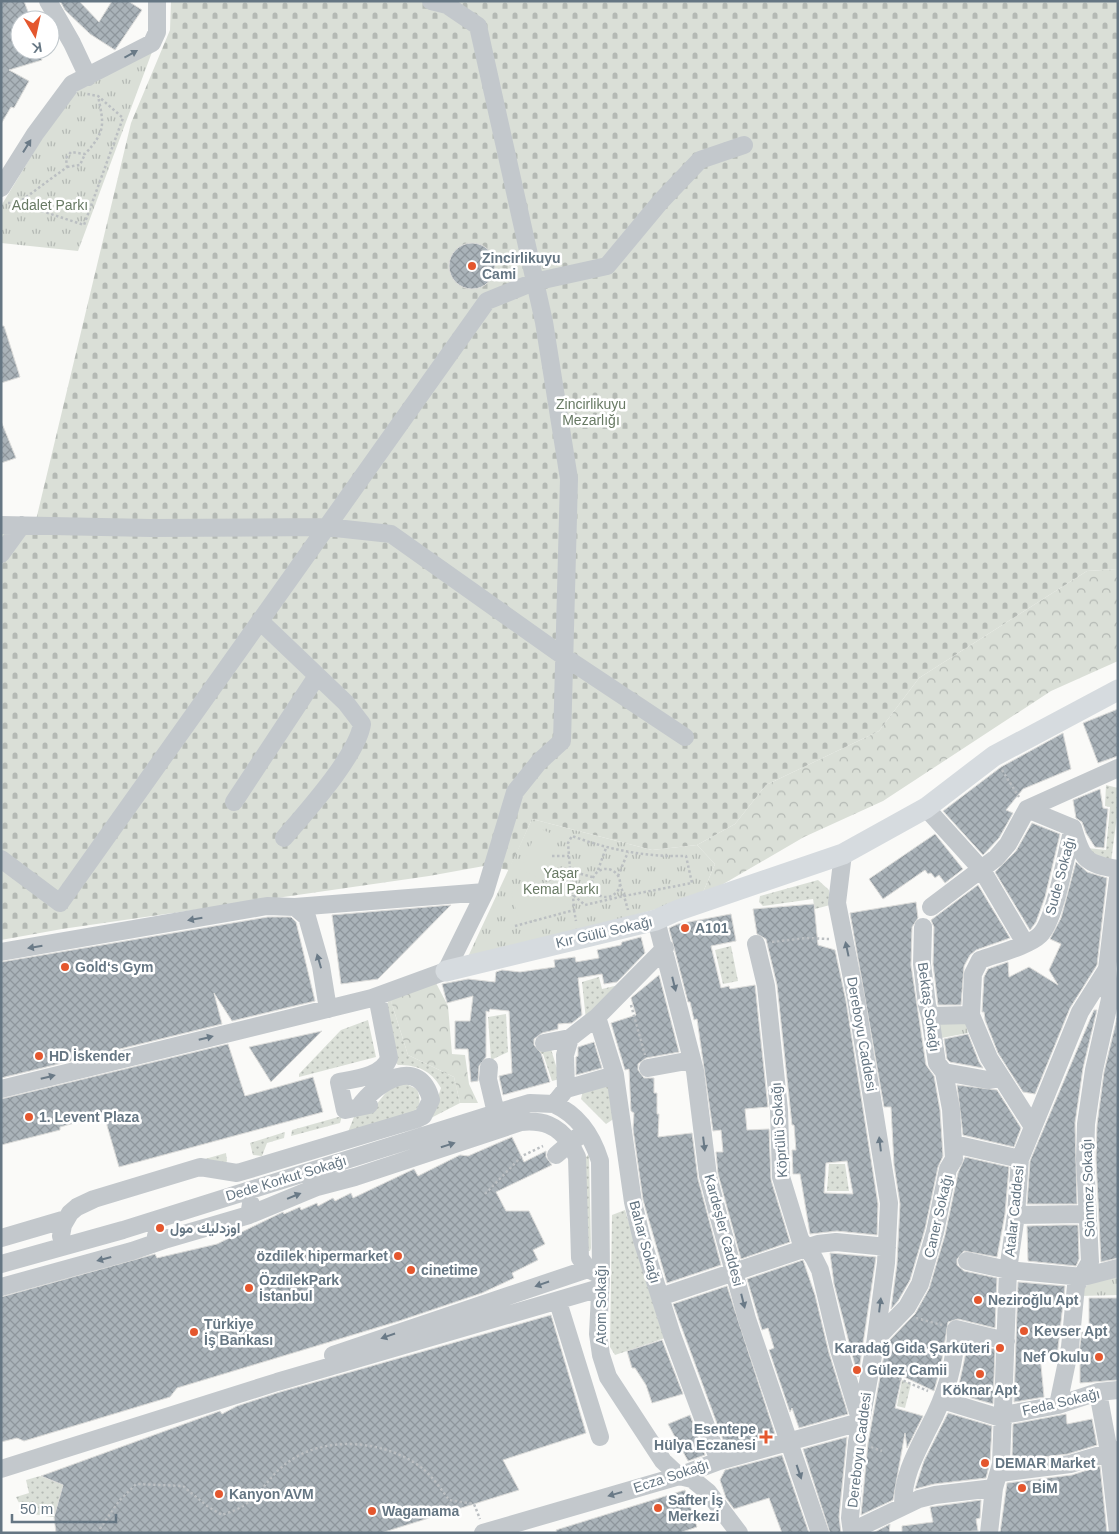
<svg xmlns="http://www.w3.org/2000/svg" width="1119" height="1534" viewBox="0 0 1119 1534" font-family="Arial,Vazirmatn,sans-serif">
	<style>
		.grass { fill: url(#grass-dots) }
		.forest { fill: url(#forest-crowns) }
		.cemetery { fill: url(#cemetery-stones) }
		.park { fill: url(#park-tufts) }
		.pitch { fill: #dadfd7 }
		.building { fill: url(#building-cross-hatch); stroke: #dcdcda; fill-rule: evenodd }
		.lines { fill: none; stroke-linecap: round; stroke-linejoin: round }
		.path { stroke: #bbbfc2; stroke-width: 2.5; stroke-dasharray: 2.5 2.5; stroke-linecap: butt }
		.minor { stroke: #c3c8cc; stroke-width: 18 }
		.major { stroke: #d6dbdf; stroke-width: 21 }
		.oneway { fill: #6a7a87 }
		.poi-dot { fill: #e4572e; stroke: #fff; stroke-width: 2 }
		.labels { text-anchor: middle; stroke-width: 5; stroke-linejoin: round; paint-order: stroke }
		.park-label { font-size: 14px; fill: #687a64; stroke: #fff }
		.poi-label { font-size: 14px; font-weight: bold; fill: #657683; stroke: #fff; text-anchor: start }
		.street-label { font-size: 14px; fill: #657683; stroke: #fff }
	</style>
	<defs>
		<pattern id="grass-dots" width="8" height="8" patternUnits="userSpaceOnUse" patternTransform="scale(1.25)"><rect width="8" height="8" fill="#dadfd7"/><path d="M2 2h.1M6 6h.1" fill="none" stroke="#b4b9b4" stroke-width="1.8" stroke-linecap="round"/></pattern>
		<pattern id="forest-crowns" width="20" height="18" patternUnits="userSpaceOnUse" patternTransform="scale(1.25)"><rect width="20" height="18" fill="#dadfd7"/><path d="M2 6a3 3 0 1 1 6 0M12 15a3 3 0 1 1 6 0" fill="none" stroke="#b4b9b4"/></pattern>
		<pattern id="cemetery-stones" width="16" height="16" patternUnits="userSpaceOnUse" patternTransform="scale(1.25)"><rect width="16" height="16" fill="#dadfd7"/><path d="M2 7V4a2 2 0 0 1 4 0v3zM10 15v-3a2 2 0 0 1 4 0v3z" fill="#b4b9b4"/></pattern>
		<pattern id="park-tufts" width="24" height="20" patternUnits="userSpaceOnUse" patternTransform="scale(1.25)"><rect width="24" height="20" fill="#dadfd7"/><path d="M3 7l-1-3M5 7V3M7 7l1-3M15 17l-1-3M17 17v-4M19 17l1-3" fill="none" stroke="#b4b9b4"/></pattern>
		<pattern id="building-cross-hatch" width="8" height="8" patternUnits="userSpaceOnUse" patternTransform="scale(1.25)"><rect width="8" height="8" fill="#aab3b9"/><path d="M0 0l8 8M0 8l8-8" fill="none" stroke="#8e969c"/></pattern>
	</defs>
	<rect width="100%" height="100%" fill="#fafaf8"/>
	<path class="grass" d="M1106 785 1118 788V808L1111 862 1106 865 1087 848 1106 850 1110 807 1105 806Z
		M818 880 829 890 830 905 815 909 813 899 763 906 759 902 760 896Z
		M731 946 738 981 723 984 715 950Z
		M599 977 602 989 623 984 586 1020 582 982Z
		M390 998 408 1055 454 1077 460 1103 431 1118 441 1088C431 1070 417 1065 398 1065L395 1062 385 1008Z
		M506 1014 508 1052 491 1060 488 1017Z
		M368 1020 376 1057 299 1077V1074L341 1030Z
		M542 1047 551 1049 560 1079 552 1081 543 1054 525 1055 524 1050Z
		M611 1082 615 1118 606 1124 581 1099 583 1090Z
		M404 1083 417 1089C421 1100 421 1106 412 1114L348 1132 356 1112 376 1105 391 1086Z
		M342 1116 340 1123 291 1136 292 1130Z
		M285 1132 284 1138 267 1143 262 1156 253 1155 250 1143Z
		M226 1153 227 1161 225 1164 205 1159Z
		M589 1154 591 1248 590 1251H587L585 1158Z
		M829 1164H845L849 1191H827Z
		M625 1210 665 1338 615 1355 610 1347 612 1215Z
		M902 1380 911 1384 905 1408 897 1406Z
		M40 1476 63 1485 54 1517C37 1515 24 1515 16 1497L29 1493 26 1480Z"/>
	<path class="forest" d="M1118 569V661L1051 691 883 801 804 837 701 897 715 864 697 845 735 824 766 785 879 731 919 678 1087 571Z
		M436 983 448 1006 452 1054 465 1055 469 1084 478 1103H460L454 1077 408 1055 390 998Z"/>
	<path class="cemetery" d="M171 1H1118V569L1087 571 919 678 879 731 766 785 735 824 697 845 652 850 532 819 509 870 484 866 429 876 62 929 1 940V521L36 520 131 123 170 30Z"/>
	<path class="park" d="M152 52 78 251 1 243V206L52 122 79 89Z
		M532 819 652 850 697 845 715 864 701 897 466 961Z
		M965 1018 968 1033 936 1039 933 1020Z
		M1118 1277V1295L1079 1296C1087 1279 1101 1280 1118 1277Z"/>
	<path class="pitch" d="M538 828 560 837 542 879 520 870Z
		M561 878 570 910 520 924 511 892Z"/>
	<path class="building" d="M1 1H24L31 20H20V50H39L42 60 9 70 29 81 14 108 11 107 1 124Z
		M60 1H79L99 22 112 1H128L142 10 115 50 90 34 65 10Z
		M449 266a23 23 0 1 1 46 0a23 23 0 1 1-46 0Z
		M1 326H4L20 377 1 383Z
		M1 421 16 458 1 463Z
		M1118 709V756L1098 763 1083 723Z
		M1063 733 1071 769 1023 789 1006 810 1013 813 999 838 983 855 943 811 1001 767Z
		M1100 789 1103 808 1108 809 1104 848 1095 847 1086 833 1082 822 1076 818 1073 800Z
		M1032 823 1060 834 1045 897 1036 922 1030 930 995 872 1016 851Z
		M935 834 963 869 945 883 939 875 935 878 931 873 928 874 925 870 883 899 869 879Z
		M1076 862 1087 872 1107 878 1097 965 1070 1008 1035 1094 1023 1092 998 1053 985 1020 984 1012H982L984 977 988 969 1008 962 1009 977 1029 967 1058 985 1049 970 1061 944 1050 939 1061 918Z
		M978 885 1010 938 976 950 970 955 964 966 961 1005H938L933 964 934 927 931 920Z
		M916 902 918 918 912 927 911 965 926 1065 934 1076 940 1110 943 1156 938 1167 925 1229 910 1280 898 1301 891 1309 897 1264 900 1204 894 1165 891 1107H884L850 913Z
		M814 904 818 945 835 950 846 1001 878 1204 877 1235 837 1231 810 1234 800 1174H793L792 1150H796L794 1125H792L777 985 766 939 757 934 753 909ZM847 1161 853 1194 824 1193 826 1163Z
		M451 905 378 979 341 984 332 915Z
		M731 914 736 941 711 946 721 988 729 986 730 989 755 985 768 1107 745 1109 747 1130 769 1129 771 1180 790 1242 741 1259 718 1174 716 1152H723L721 1130 713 1131 697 1019 694 1020 690 1002H688L669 928 678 924Z
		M268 917H291L296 922 315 1001 232 1021 214 993 222 1024 1 1078V962Z
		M641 937 645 953 617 982 604 984 602 974 578 978 582 1015 572 1023 558 1024V1029L542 1033 534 1039V1045L541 1053 550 1082 503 1095 499 1076 512 1073 509 1011 490 1009 489 1012 486 1011V1057L479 1066 478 1081 471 1082 468 1049H455V1021H470L473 996 447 1003 442 984 468 979 495 982 496 972 502 970 520 972 555 967 554 960 575 957 576 962 599 958 597 950 621 945 622 942Z
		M659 975 679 1052 646 1058 638 1064V1070L644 1078H654V1093H657V1114H659L658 1137 692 1133 698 1179 721 1265 667 1283 643 1200 633 1129 634 1113 631 1111 629 1069 625 1070 611 1023 636 1015 631 998Z
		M1094 1010H1097L1083 1068 1075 1123 1077 1204H1027L1030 1161Z
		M1117 1018 1118 1258 1101 1262 1096 1159 1097 1125 1104 1072Z
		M322 1031 271 1082 249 1047Z
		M968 1034 979 1062 983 1068 950 1062 947 1059 944 1039Z
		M594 1042 602 1068 576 1075V1057L578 1056V1047Z
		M228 1044 245 1096 313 1077 323 1112 119 1167 104 1115 60 1127V1130L1 1145V1099Z
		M957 1085 997 1090 1021 1128 1014 1147 963 1135Z
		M512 1137 524 1162 546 1151V1157L552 1165 496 1192 506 1211H529L545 1244 533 1250 538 1260 512 1273 514 1278 482 1293 399 1321 177 1388 170 1397 24 1441 17 1438 1 1442V1297L155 1254 157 1258 217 1244 283 1212 284 1214 300 1207 301 1210 317 1203 318 1206 333 1198 335 1201 351 1193 353 1198 414 1169 418 1176 460 1155 468 1156Z
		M965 1157 1009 1167 1005 1214 997 1257 964 1251 957 1259V1265L964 1271 997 1278 995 1328 958 1319 948 1322 941 1365 934 1391 902 1376 895 1408 923 1416 907 1448 905 1433 893 1500 861 1515 868 1443 886 1344 915 1314 929 1289 945 1235 958 1173Z
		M1061 1225H1078L1079 1259 1076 1266 1028 1261 1027 1226Z
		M830 1253 876 1257 858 1377 834 1284Z
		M803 1260 815 1295 829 1353 848 1414 799 1428 792 1408 790 1412 769 1350 774 1348 768 1328 762 1330 747 1279Z
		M1018 1282 1065 1286 1057 1357 1040 1355 1044 1397 1014 1402Z
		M727 1286 775 1434 726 1448 673 1304Z
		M1089 1298H1118V1380L1080 1383V1359H1078L1082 1332H1089Z
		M551 1315 586 1433 503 1460 519 1490 381 1533H56L54 1517 63 1485 41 1476 220 1411 222 1414 237 1406 280 1392Z
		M662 1340 683 1394 652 1403 646 1385 635 1368H632L627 1351Z
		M968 1343 995 1349 993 1404 957 1394Z
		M948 1413 992 1426 990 1462 986 1478 934 1484 915 1489 924 1461Z
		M1066 1414 1067 1424 1092 1419 1097 1445 1068 1454 1017 1460 1012 1457 1013 1424Z
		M690 1415 705 1455 688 1461 668 1424Z
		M847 1437 839 1517 841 1533H830L803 1449Z
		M782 1455 809 1533H782L769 1498 734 1509 726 1498 720 1480 725 1470Z
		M1100 1466 1107 1533H1000L1007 1483 1072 1475Z
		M685 1490 697 1527 679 1533H557L556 1530Z
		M981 1500 980 1518 976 1519 978 1531 902 1533V1526L933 1522 930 1507Z
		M890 1524 889 1533H873Z"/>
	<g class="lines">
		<path class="path" d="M67 167 80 165 85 154
			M8 203H18L84 225 123 118 98 96 87 94
			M18 203 67 167 66 158 71 152 85 154C106 131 104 125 98 96
			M1002 770 1019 797
			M552 856H569
			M592 883a14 14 0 1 1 28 0a14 14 0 1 1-28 0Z
			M598 870 606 848
			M571 871 592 877
			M618 876 628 852
			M620 884 624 896 585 905 572 894 568 843 572 836C610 850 645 857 686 856L692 883 624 896 628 910
			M574 910 576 921
			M515 926 574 910 573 895
			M772 942 806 938 829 939
			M631 1005 645 1055
			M485 1194 522 1156 543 1146
			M916 1318 942 1325
			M885 1373 928 1391
			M871 1447 882 1451
			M97 1533 119 1501 136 1484 183 1486 207 1506 222 1515C229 1512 237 1510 243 1506 260 1496 268 1478 283 1466 321 1434 384 1439 422 1468 432 1476 441 1489 449 1500L474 1504 480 1519"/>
		<path class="minor" d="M48 1 72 43 88 77
			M1 188 35 134 72 84 152 43 157 32V1
			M1 525 151 528 326 527 391 534 563 656 685 737
			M1 554 22 525
			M260 621 346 703 362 724C357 756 306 812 284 838
			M234 802 317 676
			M926 808 982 870 1025 943
			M1027 809 1118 768
			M1027 809 1073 828
			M1073 828C1082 859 1085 864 1118 869
			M843 854 837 903 856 999 889 1203 886 1263 875 1345 857 1442 850 1518 852 1533
			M1 859 60 903 487 301 534 282 607 266 661 201 700 160 744 145
			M295 907 485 892
			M931 907 996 858 1008 844 1027 809
			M656 920 695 1071 708 1176 716 1207 747 1319 820 1533
			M756 944 766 986 779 1110 781 1177 800 1239 814 1258 820 1270 839 1350 860 1419
			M1 952 267 906 295 907 307 917 321 966 328 1009
			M930 1016 971 1015
			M597 1017 615 1075 633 1202 642 1240 672 1335 719 1461
			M544 1043 570 1038
			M489 1067 488 1079 496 1113
			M648 1068 692 1060
			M944 1072 988 1080 1000 1078
			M1 1089 372 998 446 971 485 892 515 792 539 762 562 741 569 479 544 322 478 26 447 5 431 1
			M566 1089 565 1055 570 1038 597 1017 665 948
			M554 1104C578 1115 592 1135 600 1161L601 1275 598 1334 601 1355 608 1377 663 1461 679 1476 692 1479 708 1492 739 1533
			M369 1105 345 1110 339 1082C355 1079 383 1076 389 1058L377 996
			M1033 1127 989 1058 971 1015 973 974 980 960C996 954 1029 946 1040 935 1056 919 1066 852 1073 828
			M578 1137 570 1143 577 1157 580 1258 588 1269 598 1274
			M954 1144 1020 1159
			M249 1215 317 1187 355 1177 521 1122C543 1120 557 1125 570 1143L556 1155
			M1016 1215 1088 1214
			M156 1236 167 1239 249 1215 251 1204
			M1 1238 66 1219
			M64 1246 61 1236 63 1225 70 1213 77 1207 94 1199 200 1167 237 1173 417 1119 423 1116 431 1100C420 1055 376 1082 359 1107
			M967 1261 1008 1270 1083 1277 1118 1268
			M1 1264 123 1230 496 1113 530 1103 554 1104 566 1089 615 1075
			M1 1287 132 1251 167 1239
			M660 1297 818 1244 836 1242 887 1247
			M558 1302 600 1437
			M876 1339 907 1307 920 1284 935 1232 948 1169 954 1159 951 1109 944 1072 937 1063 930 1016 927 1005 922 964 923 927
			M333 1355 588 1269
			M1098 1392 1109 1452 1118 1533
			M942 1400 1004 1419
			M1058 1405 1070 1347 1076 1286 1090 1262 1085 1159 1086 1124 1094 1070 1110 999 1107 969
			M1004 1415 1058 1405 1098 1392 1118 1390
			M1 1469 277 1382 600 1288
			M1000 1473 1070 1464 1118 1450
			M903 1505C903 1476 915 1455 928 1429 944 1399 956 1363 956 1329L1006 1341
			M852 1531 919 1499 935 1495 994 1488
			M483 1533 679 1476 719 1461 860 1422
			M989 1533 994 1488 1001 1464 1008 1270 1016 1215 1020 1159 1080 1012 1107 969 1118 878"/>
		<path class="major" d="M446 971 656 920 676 911 843 854 926 808 994 756 1118 690"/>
	</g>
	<defs><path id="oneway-solid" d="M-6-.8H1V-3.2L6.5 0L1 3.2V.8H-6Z" transform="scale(1.25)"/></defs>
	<g class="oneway">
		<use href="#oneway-solid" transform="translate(131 54) rotate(-29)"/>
		<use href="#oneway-solid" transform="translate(27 146) rotate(-58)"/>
		<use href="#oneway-solid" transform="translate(195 919) rotate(170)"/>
		<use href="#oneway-solid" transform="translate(35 947) rotate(171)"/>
		<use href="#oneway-solid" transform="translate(847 949) rotate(-102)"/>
		<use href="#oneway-solid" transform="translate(319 961) rotate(-106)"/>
		<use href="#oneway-solid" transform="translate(674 984) rotate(76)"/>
		<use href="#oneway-solid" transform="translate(206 1038) rotate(-14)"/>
		<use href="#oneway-solid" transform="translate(48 1077) rotate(-14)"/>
		<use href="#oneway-solid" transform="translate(704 1144) rotate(83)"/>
		<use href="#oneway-solid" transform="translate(880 1144) rotate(-97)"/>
		<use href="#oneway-solid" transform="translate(448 1145) rotate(-18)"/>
		<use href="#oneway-solid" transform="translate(294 1196) rotate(-22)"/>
		<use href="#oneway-solid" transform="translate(104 1259) rotate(165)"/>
		<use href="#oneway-solid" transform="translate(542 1284) rotate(161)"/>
		<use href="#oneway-solid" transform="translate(743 1301) rotate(76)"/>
		<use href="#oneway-solid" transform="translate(880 1305) rotate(-83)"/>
		<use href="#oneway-solid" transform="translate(388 1336) rotate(161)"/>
		<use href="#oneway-solid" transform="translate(799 1472) rotate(71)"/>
		<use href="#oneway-solid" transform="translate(615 1494) rotate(164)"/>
	</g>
	<g class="poi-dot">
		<circle cx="472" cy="266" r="5"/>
		<circle cx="685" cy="928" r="5"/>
		<circle cx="65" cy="967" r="5"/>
		<circle cx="39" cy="1056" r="5"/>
		<circle cx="29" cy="1117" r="5"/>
		<circle cx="160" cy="1228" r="5"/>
		<circle cx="398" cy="1256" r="5"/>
		<circle cx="411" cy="1270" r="5"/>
		<circle cx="249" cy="1288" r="5"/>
		<circle cx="978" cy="1300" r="5"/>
		<circle cx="1024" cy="1331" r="5"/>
		<circle cx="194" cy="1332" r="5"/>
		<circle cx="1000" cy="1348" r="5"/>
		<circle cx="1099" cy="1357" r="5"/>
		<circle cx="857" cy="1370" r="5"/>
		<circle cx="980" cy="1374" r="5"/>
		<path d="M763.5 1429.5h5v5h5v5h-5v5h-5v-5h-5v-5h5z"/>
		<circle cx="985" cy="1463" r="5"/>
		<circle cx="1022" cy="1488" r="5"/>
		<circle cx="219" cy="1494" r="5"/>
		<circle cx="658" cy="1508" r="5"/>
		<circle cx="372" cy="1511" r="5"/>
	</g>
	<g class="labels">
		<g class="park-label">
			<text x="50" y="210">Adalet Parkı</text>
			<text x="591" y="409">Zincirlikuyu<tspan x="591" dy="16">Mezarlığı</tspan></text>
			<text x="561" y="878">Yaşar<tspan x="561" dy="16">Kemal Parkı</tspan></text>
		</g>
		<g class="poi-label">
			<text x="482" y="263">Zincirlikuyu<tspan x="482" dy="16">Cami</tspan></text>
			<text x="695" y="933">A101</text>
			<text x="75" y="972">Gold‘s Gym</text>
			<text x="49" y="1061">HD İskender</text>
			<text x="39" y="1122">1. Levent Plaza</text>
			<text x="170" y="1233">اوزدليك مول</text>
			<text x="388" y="1261" text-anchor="end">özdilek hipermarket</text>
			<text x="421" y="1275">cinetime</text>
			<text x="259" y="1285">ÖzdilekPark<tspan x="259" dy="16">İstanbul</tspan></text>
			<text x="988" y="1305">Neziroğlu Apt</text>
			<text x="204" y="1329">Türkiye<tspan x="204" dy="16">İş Bankası</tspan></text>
			<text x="1034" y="1336">Kevser Apt</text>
			<text x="990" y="1353" text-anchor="end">Karadağ Gida Şarküteri</text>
			<text x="1089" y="1362" text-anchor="end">Nef Okulu</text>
			<text x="867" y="1375">Gülez Camii</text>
			<text x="980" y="1395" text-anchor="middle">Köknar Apt</text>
			<text x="756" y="1434" text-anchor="end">Esentepe<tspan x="756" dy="16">Hülya Eczanesi</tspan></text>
			<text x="995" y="1468">DEMAR Market</text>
			<text x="1032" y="1493">BİM</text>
			<text x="229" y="1499">Kanyon AVM</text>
			<text x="668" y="1505">Safter İş<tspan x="668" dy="16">Merkezi</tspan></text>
			<text x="382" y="1516">Wagamama</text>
		</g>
		<g class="street-label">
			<text transform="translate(1060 876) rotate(-75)" y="5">Sude Sokağı</text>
			<text transform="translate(604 932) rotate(-13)" y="5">Kır Gülü Sokağı</text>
			<text transform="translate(929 1007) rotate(82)" y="5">Bektaş Sokağı</text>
			<text transform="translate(862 1034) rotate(80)" y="5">Dereboyu Caddesi</text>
			<text transform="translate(779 1130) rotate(-94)" y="5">Köprülü Sokağı</text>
			<text transform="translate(286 1178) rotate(-17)" y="5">Dede Korkut Sokağı</text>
			<text transform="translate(1088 1188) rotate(-92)" y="5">Sönmez Sokağı</text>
			<text transform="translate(1014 1211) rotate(-84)" y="5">Atalar Caddesi</text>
			<text transform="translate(938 1216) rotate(-77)" y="5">Caner Sokağı</text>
			<text transform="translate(724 1230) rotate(75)" y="5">Kardeşler Caddesi</text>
			<text transform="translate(645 1242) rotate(75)" y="5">Bahar Sokağı</text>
			<text transform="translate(601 1305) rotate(-90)" y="5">Atom Sokağı</text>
			<text transform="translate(1061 1402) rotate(-13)" y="5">Feda Sokağı</text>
			<text transform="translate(859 1450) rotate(-83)" y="5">Dereboyu Caddesi</text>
			<text transform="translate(671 1476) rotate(-18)" y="5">Ecza Sokağı</text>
		</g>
	</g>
	<rect width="1119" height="1534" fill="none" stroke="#657683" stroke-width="5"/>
	<g transform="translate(35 35) rotate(171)"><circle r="24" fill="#ffffff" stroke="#c1c8cd"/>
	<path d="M0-4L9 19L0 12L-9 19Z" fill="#e4572e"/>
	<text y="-8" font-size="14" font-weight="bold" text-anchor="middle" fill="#657683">K</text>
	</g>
	<path d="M12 1514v8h104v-8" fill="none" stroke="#657683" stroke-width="2.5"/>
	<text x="20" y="1514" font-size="15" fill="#657683" stroke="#ffffff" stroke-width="4" paint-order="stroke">50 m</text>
</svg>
